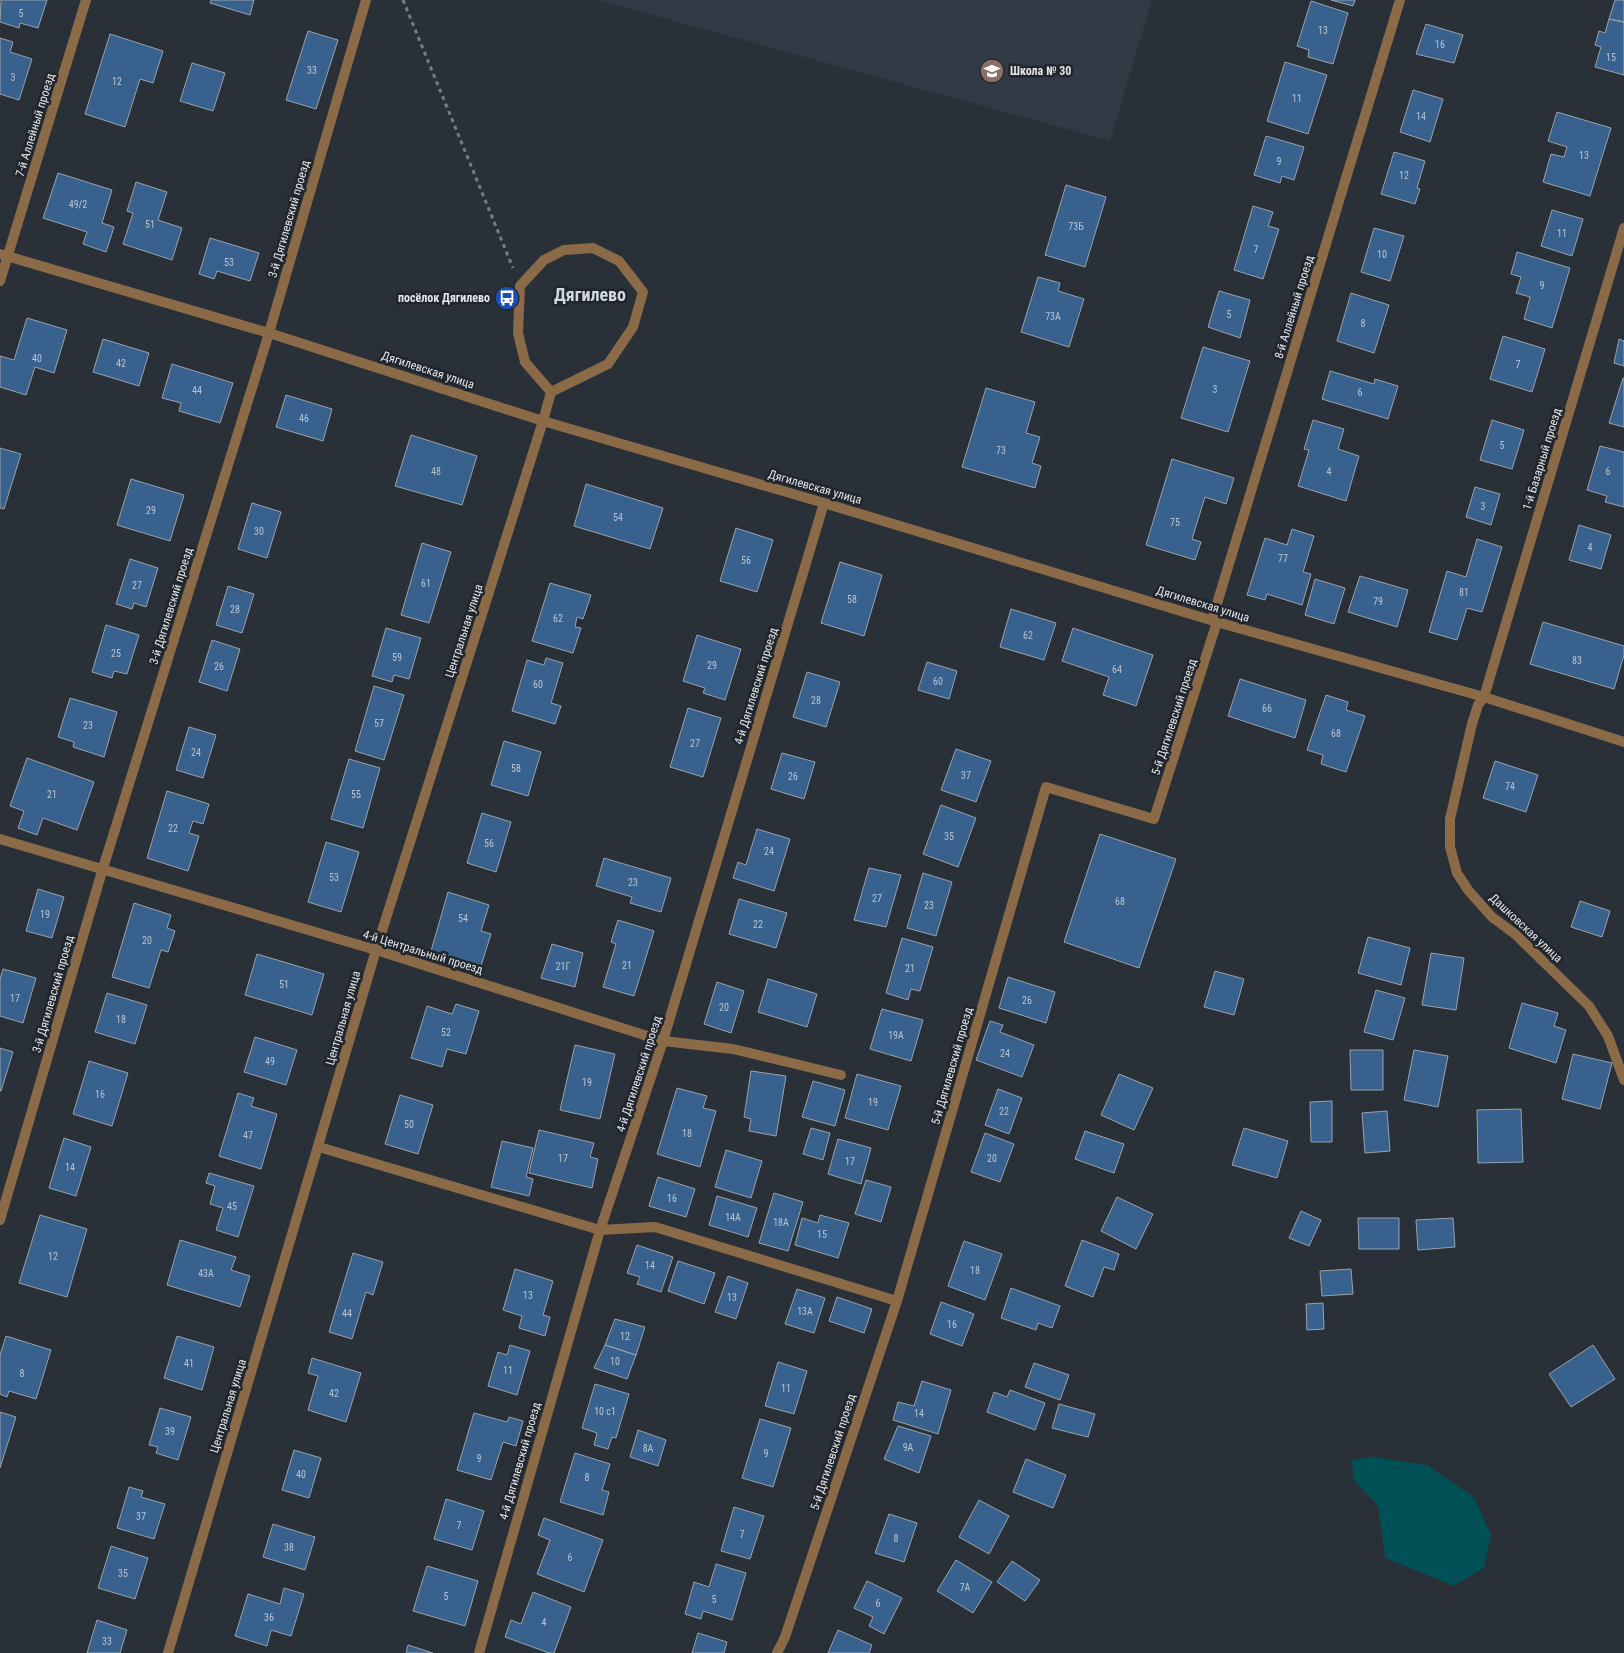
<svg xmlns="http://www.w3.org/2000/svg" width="1624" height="1653" viewBox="0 0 1624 1653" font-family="'Roboto Condensed',sans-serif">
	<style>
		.built { fill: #313a45 }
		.water { fill: #005056 }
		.building { fill: #38618d; stroke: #9ba2aa }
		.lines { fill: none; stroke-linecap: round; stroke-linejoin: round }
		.path { stroke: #777c82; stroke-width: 3; stroke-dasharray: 4 4; stroke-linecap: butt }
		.service { stroke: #8b6a47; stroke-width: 10 }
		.minor { stroke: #8b6a47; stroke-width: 10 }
		.tertiary { stroke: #8b6a47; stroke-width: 10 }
		.labels { text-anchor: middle; stroke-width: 5; stroke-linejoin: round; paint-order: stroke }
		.number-label { font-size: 10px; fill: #b7c4d2 }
		.poi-label { font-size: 12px; font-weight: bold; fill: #e1e5e9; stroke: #21262c; text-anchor: start }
		.street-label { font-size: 12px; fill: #e1e5e9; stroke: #21262c }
		.district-label { font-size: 18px; font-weight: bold; fill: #d2d9e2; stroke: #21262c }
	</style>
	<rect width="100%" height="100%" fill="#2a3037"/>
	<path class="built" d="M598 0H1152L1110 141Z"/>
	<path class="water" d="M1372 1457 1427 1465 1474 1497 1491 1535 1484 1568 1454 1586 1385 1558 1378 1506 1354 1480 1352 1460Z"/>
	<path class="building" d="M1 0H47L38 28 20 23 19 28 0 22Z
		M211 0H254L250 15 210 3Z
		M1331 0H1355L1353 6Z
		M1615 0H1624V22L1609 19Z
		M1311 1 1348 13 1333 64 1308 57 1309 50 1297 46Z
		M1609 19 1624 22V75L1595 67 1601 47 1595 45 1599 31 1605 33Z
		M1426 24 1463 35 1454 63 1416 54Z
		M308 31 338 40 316 109 286 100Z
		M110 34 163 51 153 83 140 79 125 127 85 114Z
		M0 38 13 42 10 52 32 59 19 100 0 94Z
		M1285 62 1327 75 1308 134 1267 121Z
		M192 63 225 73 213 111 180 101Z
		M1413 90 1443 99 1430 142 1400 132Z
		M1557 112 1611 128 1590 196 1543 182 1551 154 1564 157 1567 147 1548 141Z
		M1266 136 1304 147 1294 180 1282 176 1280 183 1254 175Z
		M1394 152 1425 161 1417 188 1420 189 1415 204 1381 194Z
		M58 173 112 190 102 223 114 227 106 252 83 244 87 232 43 218Z
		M136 182 167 192 158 220 182 228 172 260 123 244 133 213 127 211Z
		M1066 185 1106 197 1085 267 1045 255Z
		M1253 206 1273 212 1268 226 1279 229 1263 279 1234 270Z
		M1552 210 1583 219 1572 256 1541 246Z
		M1374 228 1404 236 1390 281 1361 272Z
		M210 238 259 253 250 281 217 271 214 279 199 274Z
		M1517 252 1570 268 1552 328 1524 319 1530 297 1516 293 1521 277 1511 274Z
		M1038 277 1060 283 1058 291 1084 299 1069 347 1021 332Z
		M1219 291 1250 300 1240 338 1208 327Z
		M1351 293 1389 305 1374 353 1337 341Z
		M27 318 67 330 54 373 35 367 26 395 0 387V356L14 360Z
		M1503 336 1545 349 1532 392 1490 379Z
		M103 339 149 353 139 386 93 372Z
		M1619 339 1624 341V366L1614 363Z
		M1203 347 1250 361 1228 432 1181 418Z
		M172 364 233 383 220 423 179 411 181 403 162 398Z
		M1330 371 1374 384 1375 379 1398 386 1388 419 1322 399Z
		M1623 378H1624V427L1609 423Z
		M986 388 1035 402 1026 433 1040 437 1032 463 1041 466 1035 488 962 467Z
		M286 395 332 409 323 441 276 427Z
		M1313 420 1344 429 1338 449 1359 456 1346 501 1298 486 1309 450 1304 449Z
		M1492 420 1524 430 1512 469 1480 460Z
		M411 435 477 456 462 505 395 486Z
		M1600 446 1624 452V507L1605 502 1607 496 1587 490Z
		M0 448 21 454 4 509 0 508Z
		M1172 459 1234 478 1226 504 1205 497 1192 539 1201 542 1195 560 1146 545Z
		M131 479 184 495 170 541 117 525Z
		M586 484 663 508 650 549 574 526Z
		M1475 487 1500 494 1491 525 1466 517Z
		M252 503 281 512 267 558 238 549Z
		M1579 525 1611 535 1601 569 1569 560Z
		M736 528 773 540 757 592 720 581Z
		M1292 529 1314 536 1303 572 1311 574 1302 605 1267 594 1265 600 1247 595 1265 538 1287 545Z
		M1477 539 1502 547 1482 612 1467 608 1457 640 1429 632 1447 571 1466 577Z
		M422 543 451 552 429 623 401 615Z
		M130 559 158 568 146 607 134 603 132 609 116 604Z
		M840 562 882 575 864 636 821 623Z
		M1360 576 1408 590 1397 627 1348 612Z
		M1315 579 1345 588 1334 624 1305 615Z
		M550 583 591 595 583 619 577 617 575 627 581 628 573 653 532 641Z
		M228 586 254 594 242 633 216 625Z
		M1011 609 1056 623 1044 660 1000 647Z
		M1543 622 1624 646V655L1614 689 1530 664Z
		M106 625 139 635 127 674 114 671 112 678 92 672Z
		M386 628 421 638 409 679 394 675 392 682 372 676Z
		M1073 628 1153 655 1136 706 1103 695 1109 677 1062 661Z
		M697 635 741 649 725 700 703 693 705 688 683 681Z
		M212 640 240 649 227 691 199 682Z
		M546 658 563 663 551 703 561 706 555 724 512 711 527 660 544 665Z
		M927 662 957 671 949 699 918 690Z
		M807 672 840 682 826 727 793 717Z
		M1240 679 1306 700 1295 738 1228 716Z
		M374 686 404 695 384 760 355 751Z
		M1326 695 1348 702 1346 710 1365 716 1346 772 1321 764 1323 755 1307 750Z
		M70 698 117 712 104 757 73 747 74 742 58 737Z
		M688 708 721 718 703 777 670 767Z
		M189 727 216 735 203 778 176 770Z
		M504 741 541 752 528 796 491 785Z
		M956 749 991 761 976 802 941 790Z
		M782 753 815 762 804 799 771 789Z
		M27 758 94 782 77 830 43 818 37 835 18 828 24 811 10 806Z
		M349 759 380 768 363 828 331 819Z
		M1495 761 1538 775 1526 812 1483 798Z
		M167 791 209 804 203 824 193 821 189 833 199 836 188 871 147 858Z
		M941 805 976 818 958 867 923 854Z
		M482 813 511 822 496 872 467 863Z
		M757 829 790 839 774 891 733 878 738 862 746 865Z
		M1100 834 1176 859 1139 968 1064 942Z
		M326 842 359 852 341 912 308 902Z
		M604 858 671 878 661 912 630 903 632 897 596 886Z
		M869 868 901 875 886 927 854 920Z
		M923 873 952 882 936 936 907 928Z
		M38 889 64 897 52 938 26 931Z
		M448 892 489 905 481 931 491 934 480 969 455 962 456 958 431 951Z
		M739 899 787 913 776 948 729 934Z
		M1580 901 1610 911 1602 937 1571 927Z
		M134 903 171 915 167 928 175 931 168 952 161 950 149 988 112 977Z
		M618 920 654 931 634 996 603 987 616 944 611 942Z
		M1368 937 1410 948 1401 985 1358 973Z
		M902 938 933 947 920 991 911 989 908 1000 886 993Z
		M552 944 583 953 575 987 541 978Z
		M1431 953 1464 958 1456 1010 1422 1005Z
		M257 954 324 974 312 1015 245 995Z
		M3 969 36 978 23 1023 0 1016V979Z
		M1215 971 1244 979 1234 1015 1204 1007Z
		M1008 977 1055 992 1046 1023 999 1008Z
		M768 979 817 994 807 1027 758 1012Z
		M717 982 744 991 731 1033 704 1024Z
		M1376 990 1405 998 1393 1040 1364 1032Z
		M107 993 147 1005 135 1044 95 1032Z
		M1522 1003 1558 1013 1554 1026 1566 1030 1556 1063 1509 1048Z
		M456 1004 479 1011 466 1054 447 1049 442 1067 411 1058 427 1006 452 1014Z
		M882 1009 923 1020 911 1061 870 1049Z
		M990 1021 1003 1025 1000 1032 1034 1045 1022 1077 976 1060Z
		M255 1037 297 1050 286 1085 244 1072Z
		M575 1045 615 1054 600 1119 560 1110Z
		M0 1048 13 1052 1 1091H0Z
		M1350 1050H1383V1090H1351Z
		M1414 1050 1448 1056 1438 1107 1404 1100Z
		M1573 1054 1612 1063 1600 1109 1562 1099Z
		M89 1061 128 1073 112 1126 73 1114Z
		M751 1071 786 1076 776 1136 749 1131 751 1119 744 1117Z
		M857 1074 901 1086 888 1130 845 1118Z
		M1119 1074 1153 1088 1134 1130 1101 1115Z
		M813 1081 845 1090 835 1126 802 1117Z
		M677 1088 707 1096 703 1108 716 1111 700 1167 657 1154Z
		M998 1089 1022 1098 1009 1134 985 1125Z
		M238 1093 254 1098 251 1106 277 1114 261 1169 219 1156Z
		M400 1095 433 1105 418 1154 385 1144Z
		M1332 1101V1142H1311L1310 1102Z
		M1521 1109 1523 1162 1478 1163 1477 1110Z
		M1387 1111 1390 1151 1365 1153 1362 1113Z
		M811 1128 830 1133 823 1160 803 1154Z
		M1244 1128 1288 1141 1277 1178 1232 1165Z
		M539 1130 594 1143 590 1157 598 1159 592 1188 529 1173Z
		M1085 1131 1124 1144 1114 1173 1075 1159Z
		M985 1133 1014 1144 1000 1182 971 1172Z
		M64 1138 91 1147 76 1196 49 1188Z
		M838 1139 871 1148 861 1184 828 1174Z
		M502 1141 533 1148 526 1177 533 1179 529 1196 491 1187Z
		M726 1150 762 1161 751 1198 715 1187Z
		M209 1173 254 1186 238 1237 216 1230 223 1208 210 1204 215 1186 206 1183Z
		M658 1177 695 1189 686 1217 649 1206Z
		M866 1180 891 1187 881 1222 855 1214Z
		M774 1193 803 1202 788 1251 759 1243Z
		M717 1196 757 1208 748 1237 709 1225Z
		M1117 1197 1153 1214 1136 1249 1101 1231Z
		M1301 1211 1321 1220 1309 1246 1289 1238Z
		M40 1215 87 1229 67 1297 19 1283Z
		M820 1215 849 1223 838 1258 795 1245 802 1218 818 1223Z
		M1358 1218H1399V1249H1359Z
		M1453 1218 1455 1247 1418 1250 1416 1220Z
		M180 1240 236 1257 231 1270 250 1276 240 1307 167 1285Z
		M1082 1240 1119 1254 1114 1270 1104 1267 1093 1297 1065 1286Z
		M964 1241 1002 1254 985 1300 948 1286Z
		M637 1245 673 1257 661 1292 637 1284 640 1277 627 1273Z
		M353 1253 383 1262 373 1295 366 1292 352 1339 329 1332Z
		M678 1261 715 1273 704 1304 668 1291Z
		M515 1269 553 1281 543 1315 550 1317 545 1336 519 1328 522 1316 503 1310Z
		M1351 1269 1353 1294 1322 1296 1320 1271Z
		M728 1276 748 1283 736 1319 715 1312Z
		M1011 1288 1060 1306 1052 1328 1038 1323 1036 1330 1001 1318Z
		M797 1289 825 1298 814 1333 785 1324Z
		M837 1297 872 1309 864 1333 829 1321Z
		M941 1302 974 1314 962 1346 930 1334Z
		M1323 1303 1324 1329 1307 1330 1306 1304Z
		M615 1319 645 1327 636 1355 605 1345Z
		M6 1336 51 1350 36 1399 9 1391 7 1397 0 1394V1355Z
		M177 1336 214 1347 202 1390 164 1378Z
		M510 1345 530 1351 517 1395 488 1386 498 1352 507 1355Z
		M605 1345 636 1355 627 1379 594 1368Z
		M1593 1345 1615 1379 1571 1407 1549 1374Z
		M312 1358 361 1373 346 1422 308 1410 318 1376 308 1373Z
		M778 1362 807 1371 794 1414 765 1406Z
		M1034 1363 1069 1375 1060 1400 1025 1387Z
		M922 1381 951 1390 938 1434 893 1420 898 1402 914 1406Z
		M595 1384 629 1394 616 1438 612 1437 608 1449 594 1445 597 1433 582 1428Z
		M1010 1390 1045 1403 1035 1430 987 1412 994 1392 1007 1397Z
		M1059 1404 1095 1414 1088 1437 1052 1428Z
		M160 1408 191 1417 178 1460 156 1453 158 1447 149 1445Z
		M0 1412 16 1417 0 1468Z
		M474 1413 507 1422 509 1417 523 1421 516 1446 503 1442 491 1480 457 1470Z
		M760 1419 791 1428 773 1487 742 1478Z
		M898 1426 931 1436 919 1473 884 1459Z
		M638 1430 666 1440 658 1466 630 1457Z
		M294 1450 321 1458 309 1498 282 1490Z
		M575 1453 610 1464 602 1490 609 1492 603 1515 560 1502Z
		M1026 1459 1066 1475 1053 1508 1013 1492Z
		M129 1487 143 1491 141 1497 165 1504 154 1539 117 1528Z
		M446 1499 484 1511 472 1550 434 1539Z
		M979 1500 1009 1516 989 1554 959 1537Z
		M734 1507 764 1516 750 1559 721 1551Z
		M889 1514 917 1523 904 1562 875 1553Z
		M544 1518 603 1540 584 1592 537 1574 550 1540 538 1535Z
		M273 1524 315 1537 305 1570 263 1557Z
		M111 1546 148 1558 135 1599 98 1588Z
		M956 1560 992 1582 973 1613 937 1591Z
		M1012 1561 1040 1580 1025 1601 997 1582Z
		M716 1564 746 1573 732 1620 703 1611 701 1619 685 1614 694 1582 709 1587Z
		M427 1566 478 1581 465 1626 413 1611Z
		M867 1581 902 1598 884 1634 869 1626 873 1617 854 1608Z
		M284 1588 304 1594 291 1636 271 1630 267 1646 235 1636 248 1594 280 1604Z
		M533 1592 571 1607 554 1653H549L505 1637 511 1620 521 1624Z
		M97 1620 127 1630 120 1653H87Z
		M838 1630 872 1645 869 1653H828Z
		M698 1633 727 1642 724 1653H692Z
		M408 1645 433 1653H406Z"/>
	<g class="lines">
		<path class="path" d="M403 0 513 268"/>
		<path class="service" d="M319 1147 600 1230 655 1227 897 1301"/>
		<path class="minor" d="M1624 228 1484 697 1478 705 1472 724 1450 819V847L1457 873 1468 890 1492 917 1515 934 1589 1006 1608 1036 1624 1080
			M0 281 86 0
			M551 392 525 362 518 333 520 286 544 260 564 250 593 248 619 261 643 292 633 327 608 364 551 392 543 421 824 503 1217 622 1484 697 1624 742
			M1212 620 1400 0
			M0 839 376 950 663 1041 733 1049 841 1075
			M0 1220 103 868 269 333 366 0
			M479 1653 600 1230 663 1041 824 503
			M777 1653 785 1637 897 1301 1046 787 1154 819 1217 622"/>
		<path class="tertiary" d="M0 254 269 333 543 421 376 950 168 1653"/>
	</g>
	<defs>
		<g id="school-disc" transform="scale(1.25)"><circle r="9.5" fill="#8d6e63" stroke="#21262c"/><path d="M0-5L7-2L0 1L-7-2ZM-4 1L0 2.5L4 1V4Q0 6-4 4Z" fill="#fff"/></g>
		<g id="bus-disc" transform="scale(1.25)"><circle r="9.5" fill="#1a4fb4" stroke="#21262c"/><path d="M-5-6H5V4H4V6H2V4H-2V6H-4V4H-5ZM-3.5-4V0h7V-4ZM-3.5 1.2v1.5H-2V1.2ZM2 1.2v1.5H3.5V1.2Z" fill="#fff"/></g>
	</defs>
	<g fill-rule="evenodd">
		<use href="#school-disc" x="992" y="71"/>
		<use href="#bus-disc" x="507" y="298"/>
	</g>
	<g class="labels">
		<g class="number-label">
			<text x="21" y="17">5</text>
			<text x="1323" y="34">13</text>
			<text x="1440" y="48">16</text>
			<text x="1611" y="61">15</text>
			<text x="312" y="74">33</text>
			<text x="13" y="81">3</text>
			<text x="117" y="85">12</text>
			<text x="1297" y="102">11</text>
			<text x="1421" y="120">14</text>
			<text x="1584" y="159">13</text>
			<text x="1279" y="165">9</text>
			<text x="1404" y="179">12</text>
			<text x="78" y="208">49/2</text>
			<text x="150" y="228">51</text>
			<text x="1076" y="230">73Б</text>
			<text x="1562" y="237">11</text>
			<text x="1256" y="253">7</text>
			<text x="1382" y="258">10</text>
			<text x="229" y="266">53</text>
			<text x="1542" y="289">9</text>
			<text x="1229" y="318">5</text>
			<text x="1053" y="320">73А</text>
			<text x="1363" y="327">8</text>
			<text x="37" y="362">40</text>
			<text x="121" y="367">42</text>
			<text x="1518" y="368">7</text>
			<text x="1215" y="393">3</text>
			<text x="197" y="394">44</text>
			<text x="1360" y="396">6</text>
			<text x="304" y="422">46</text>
			<text x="1502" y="449">5</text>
			<text x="1001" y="454">73</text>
			<text x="436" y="475">48</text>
			<text x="1329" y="475">4</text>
			<text x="1608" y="475">6</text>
			<text x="1483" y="510">3</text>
			<text x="151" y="514">29</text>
			<text x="618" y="521">54</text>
			<text x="1175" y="526">75</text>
			<text x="259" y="535">30</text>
			<text x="1590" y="551">4</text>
			<text x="1283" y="562">77</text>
			<text x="746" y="564">56</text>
			<text x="426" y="587">61</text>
			<text x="137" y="589">27</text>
			<text x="1464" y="596">81</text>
			<text x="852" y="603">58</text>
			<text x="1378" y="605">79</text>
			<text x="235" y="613">28</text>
			<text x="558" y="622">62</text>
			<text x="1028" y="639">62</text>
			<text x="116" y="657">25</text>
			<text x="397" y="661">59</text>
			<text x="1577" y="664">83</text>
			<text x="712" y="669">29</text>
			<text x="219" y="670">26</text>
			<text x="1117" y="673">64</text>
			<text x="938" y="685">60</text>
			<text x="538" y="688">60</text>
			<text x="816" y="704">28</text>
			<text x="1267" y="712">66</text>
			<text x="379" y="727">57</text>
			<text x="88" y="729">23</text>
			<text x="1336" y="737">68</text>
			<text x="695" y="747">27</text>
			<text x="196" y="756">24</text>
			<text x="516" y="772">58</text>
			<text x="966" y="779">37</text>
			<text x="793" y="780">26</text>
			<text x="1510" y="790">74</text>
			<text x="52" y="798">21</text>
			<text x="356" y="798">55</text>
			<text x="173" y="832">22</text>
			<text x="949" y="840">35</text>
			<text x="489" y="847">56</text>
			<text x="769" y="855">24</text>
			<text x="334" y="881">53</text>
			<text x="633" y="886">23</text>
			<text x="877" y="902">27</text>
			<text x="1120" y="905">68</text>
			<text x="929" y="909">23</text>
			<text x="45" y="918">19</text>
			<text x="463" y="922">54</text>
			<text x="758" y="928">22</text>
			<text x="147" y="944">20</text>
			<text x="627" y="969">21</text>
			<text x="563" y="970">21Г</text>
			<text x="910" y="972">21</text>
			<text x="284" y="988">51</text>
			<text x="15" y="1002">17</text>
			<text x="1027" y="1004">26</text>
			<text x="724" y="1011">20</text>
			<text x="121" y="1023">18</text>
			<text x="446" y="1036">52</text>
			<text x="896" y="1039">19А</text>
			<text x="1005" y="1057">24</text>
			<text x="270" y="1065">49</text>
			<text x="587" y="1086">19</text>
			<text x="100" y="1098">16</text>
			<text x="873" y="1106">19</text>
			<text x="1004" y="1115">22</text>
			<text x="409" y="1128">50</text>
			<text x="687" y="1137">18</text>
			<text x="248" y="1139">47</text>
			<text x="563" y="1162">17</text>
			<text x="992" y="1162">20</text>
			<text x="850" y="1165">17</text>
			<text x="70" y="1171">14</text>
			<text x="672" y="1202">16</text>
			<text x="232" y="1210">45</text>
			<text x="733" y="1221">14А</text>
			<text x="781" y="1226">18А</text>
			<text x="822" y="1238">15</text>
			<text x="53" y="1260">12</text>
			<text x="650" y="1269">14</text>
			<text x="975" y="1274">18</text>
			<text x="206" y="1277">43А</text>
			<text x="528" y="1299">13</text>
			<text x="732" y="1301">13</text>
			<text x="805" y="1315">13А</text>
			<text x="347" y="1317">44</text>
			<text x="952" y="1328">16</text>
			<text x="625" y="1340">12</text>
			<text x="615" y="1365">10</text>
			<text x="189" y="1367">41</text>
			<text x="508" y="1374">11</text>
			<text x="22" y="1377">8</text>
			<text x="786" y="1392">11</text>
			<text x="334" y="1397">42</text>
			<text x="605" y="1415">10 с1</text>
			<text x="919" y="1417">14</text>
			<text x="170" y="1435">39</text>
			<text x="908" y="1451">9А</text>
			<text x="648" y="1452">8А</text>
			<text x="766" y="1457">9</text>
			<text x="479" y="1462">9</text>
			<text x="301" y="1478">40</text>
			<text x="587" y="1481">8</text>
			<text x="141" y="1520">37</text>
			<text x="459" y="1529">7</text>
			<text x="742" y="1538">7</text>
			<text x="896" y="1542">8</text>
			<text x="289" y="1551">38</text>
			<text x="570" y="1561">6</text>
			<text x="123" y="1577">35</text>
			<text x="965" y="1591">7А</text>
			<text x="446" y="1600">5</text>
			<text x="714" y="1603">5</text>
			<text x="878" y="1607">6</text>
			<text x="269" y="1621">36</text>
			<text x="544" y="1626">4</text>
			<text x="107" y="1645">33</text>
		</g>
		<g class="poi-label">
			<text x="1010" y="75">Школа № 30</text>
			<text x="490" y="302" text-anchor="end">посёлок Дягилево</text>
		</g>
		<g class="street-label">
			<text transform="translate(35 125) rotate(-73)" y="4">7-й Аллейный проезд</text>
			<text transform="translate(289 219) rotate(-74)" y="4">3-й Дягилевский проезд</text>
			<text transform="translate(1294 307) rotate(-73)" y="4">8-й Аллейный проезд</text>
			<text transform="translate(428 370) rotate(18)" y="4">Дягилевская улица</text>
			<text transform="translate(1542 459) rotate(-73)" y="4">1-й Базарный проезд</text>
			<text transform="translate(815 487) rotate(16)" y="4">Дягилевская улица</text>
			<text transform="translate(1203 604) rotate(17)" y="4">Дягилевская улица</text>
			<text transform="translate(171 606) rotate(-73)" y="4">3-й Дягилевский проезд</text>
			<text transform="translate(464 631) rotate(-72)" y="4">Центральная улица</text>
			<text transform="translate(756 686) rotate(-73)" y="4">4-й Дягилевский проезд</text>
			<text transform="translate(1174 717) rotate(-72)" y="4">5-й Дягилевский проезд</text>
			<text transform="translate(1526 928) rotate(43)" y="4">Дашковская улица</text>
			<text transform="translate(423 952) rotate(17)" y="4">4-й Центральный проезд</text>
			<text transform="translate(53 994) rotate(-74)" y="4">3-й Дягилевский проезд</text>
			<text transform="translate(343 1018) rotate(-74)" y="4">Центральная улица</text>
			<text transform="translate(952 1066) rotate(-74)" y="4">5-й Дягилевский проезд</text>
			<text transform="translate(639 1074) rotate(-72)" y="4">4-й Дягилевский проезд</text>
			<text transform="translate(228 1406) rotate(-73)" y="4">Центральная улица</text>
			<text transform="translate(833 1452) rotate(-72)" y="4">5-й Дягилевский проезд</text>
			<text transform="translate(520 1461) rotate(-74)" y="4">4-й Дягилевский проезд</text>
		</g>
		<g class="district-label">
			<text x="590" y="301">Дягилево</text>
		</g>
	</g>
</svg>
